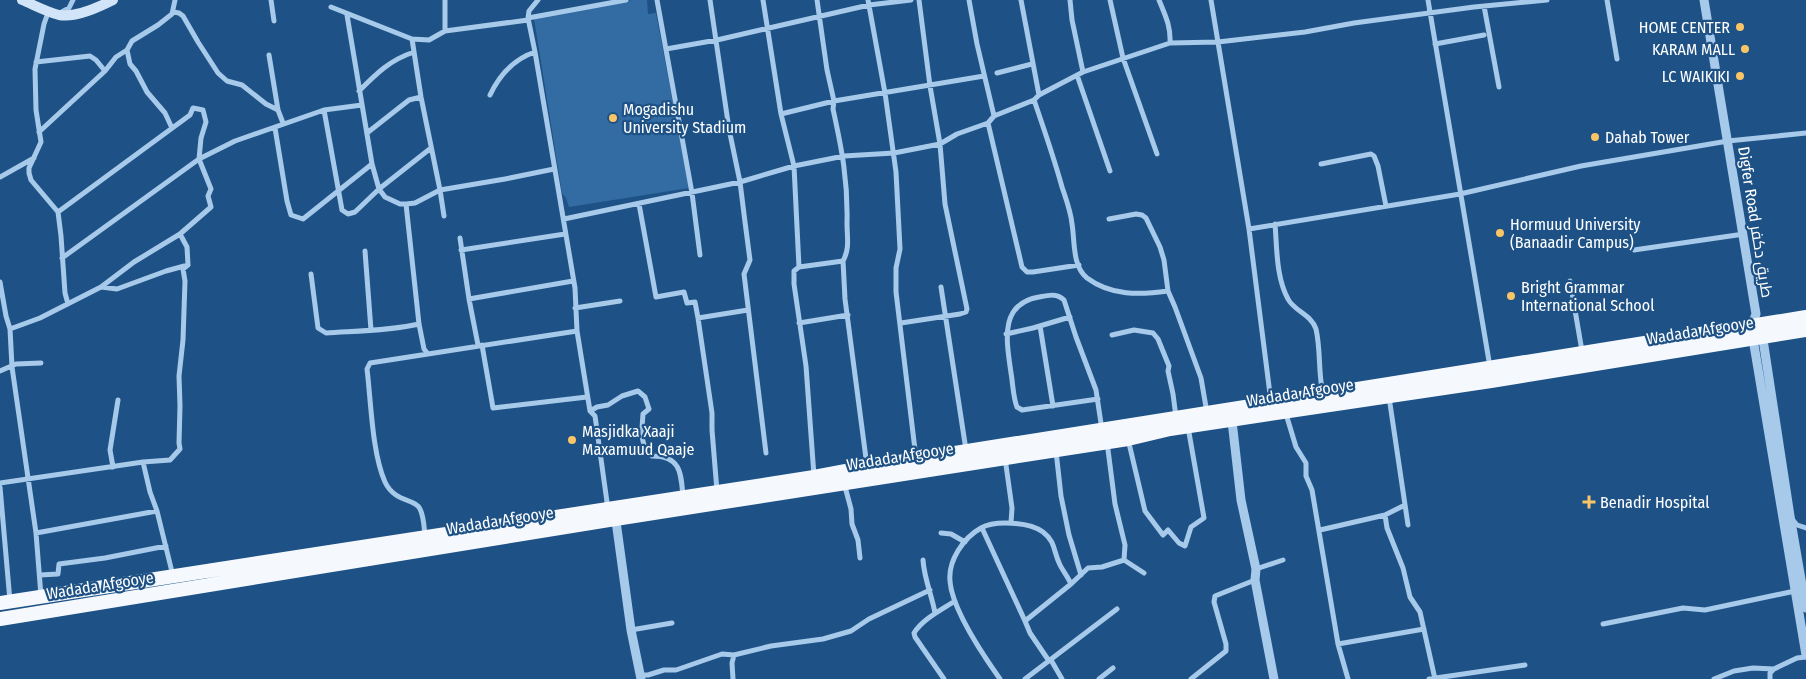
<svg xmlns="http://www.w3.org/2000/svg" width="1806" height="679" viewBox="0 0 1806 679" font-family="'Fira Sans Condensed',Cairo,sans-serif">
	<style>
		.green { fill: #326ca3 }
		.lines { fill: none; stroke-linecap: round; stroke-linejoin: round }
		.minor { stroke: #a7c9ea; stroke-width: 5 }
		.tertiary { stroke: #a7c9ea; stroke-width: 9 }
		.secondary { stroke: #d2e5f8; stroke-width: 10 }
		.trunk { stroke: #f5f9fe; stroke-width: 14 }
		.poi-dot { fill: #f9c566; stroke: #1e5286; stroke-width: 2 }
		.labels { text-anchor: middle; stroke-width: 4.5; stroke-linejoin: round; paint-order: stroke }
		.poi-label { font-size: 16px; fill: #fff; stroke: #1e5286; text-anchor: start }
		.street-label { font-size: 16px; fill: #fff; stroke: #1e5286 }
	</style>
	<rect width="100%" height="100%" fill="#1e5286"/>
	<path class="green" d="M632 0H647L648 14 656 13 689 188 569 207 566 198 562 193 534 18Z"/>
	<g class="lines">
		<path class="minor" d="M271 0 274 21
			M445 0V31
			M538 0 529 11 528 18 535 52 575 288 577 331 590 411 595 416 607 502 605 507
			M657 0 692 193 700 255
			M710 0 729 129 740 182 745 222 750 260 744 274 766 453
			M763 0 781 114 794 166 799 267
			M868 0 885 93 896 172 900 249 896 268V292L916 458
			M969 0 977 44 994 116
			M1021 0 1039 95
			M1070 0 1072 20 1083 72
			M1110 0 1123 58 1157 154
			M1159 0C1165 15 1171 26 1170 43
			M1211 0 1249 229 1271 402
			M1428 0 1490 367
			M1607 0 1617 59
			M1484 6 1499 87
			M331 7 412 39
			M49 10 44 24 35 69 36 110 41 142 29 168V173L31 180 58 212 61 236 65 293 68 304
			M173 12 179 13 183 16 198 42 218 73 227 81 242 85 266 104 278 110
			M60 13 69 8 73 0
			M347 15 372 164 379 189 385 197 400 204H406L415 203 440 190 444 216
			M528 18 626 0
			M528 20 445 31 429 40 412 39 421 97 440 190 505 179 554 169
			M1435 44 1484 35
			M666 49 717 40 869 5 911 0
			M127 50 130 64 136 71 147 92 165 113 172 128
			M269 55 278 110 283 123
			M36 62 90 56 96 60 105 71
			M997 73 1032 64
			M1077 75 1110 171
			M359 91C377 73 390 60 414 52
			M490 95C499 76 514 59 535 52
			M1034 100C1044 129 1054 158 1062 187 1066 199 1071 212 1072 224 1075 241 1072 266 1087 278 1111 296 1140 295 1168 291
			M324 110 342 210 348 214 355 212 379 189 431 148
			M781 114 834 101 984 76
			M988 123 1022 267 1027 272H1033L1079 265
			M275 128 287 201 291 215 303 219 372 164
			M39 132 105 71 116 57 127 50 132 41 158 25 172 14 175 0
			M367 133 409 100 421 97
			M1321 164 1371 154 1374 156 1378 166 1386 206
			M0 177 34 158
			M406 204 419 324 424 349 428 354 577 331
			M639 204 656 297 684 292 687 303 695 302 698 318 712 413V430L717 491
			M58 212 190 115 193 108 203 110 206 122 201 138 199 159 211 189 208 196 211 207 180 234 134 262 101 287
			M564 219 740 182 794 166 844 156 894 153 940 144 957 134 988 123 994 116 1034 100 1039 95 1083 72 1170 43 1218 42 1305 32 1354 23 1474 7 1547 0
			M1109 219 1136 214 1142 215 1146 218 1160 247 1164 260 1168 291 1175 307 1201 378 1207 413
			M1275 224C1277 248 1276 277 1288 299 1294 311 1312 315 1316 329 1321 351 1318 373 1323 394
			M1249 229 1460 194 1581 166 1728 141 1806 133
			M460 238 469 299 478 345
			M461 250 565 234
			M1634 250 1744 234
			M365 251 371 330
			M62 258 199 159 235 141 324 110 362 105
			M843 261 845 299 867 466
			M311 274 318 328 326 333C356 331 389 331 419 324
			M1570 281 1582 351
			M0 282 6 316 10 329 12 367 36 533 41 596
			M941 287 966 450
			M469 299 573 281
			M575 308 620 301
			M698 318 748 310
			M799 323 848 315
			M901 323 960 314 966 312 967 309 945 204 940 144 930 86 919 0
			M1040 326 1053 406
			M10 329 40 318 101 287 117 289 166 271 188 265 187 247 180 234
			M1006 334 1033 328 1070 317
			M1112 335 1134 330 1153 333 1158 339 1169 366 1168 371 1173 394 1176 417
			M482 345 493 408 587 397
			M0 371 16 364 41 363
			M1389 397 1408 525
			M1098 399 1022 410 1017 407C1013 397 1013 384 1011 373 1007 343 998 304 1039 297 1049 295 1057 293 1064 300L1076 337 1096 390 1102 430
			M590 411 597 407 608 405 622 396 638 391 645 397 649 409 643 414C642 429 639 446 652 456 681 456 681 473 683 497
			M1286 414 1296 447 1306 463V476L1312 490 1338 644 1348 679
			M1128 439 1145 511 1163 535 1168 530 1179 543 1185 546 1191 527 1204 518 1188 427
			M1107 442 1115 504 1125 545 1124 560
			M1056 451 1061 496 1069 535 1081 575
			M1005 458 1012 508 1011 523
			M143 462 170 460 180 449 179 443 180 406 179 376 183 340 185 281 183 269 188 265
			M113 467 110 450 118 400
			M814 476 806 366 794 284V271L799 267 843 261C850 248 847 238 847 223 848 181 842 150 833 109L834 101 827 70 817 0
			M0 483 143 462 150 492 157 511 173 576
			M844 483 851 509 852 524 858 540 860 558
			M0 487 10 601
			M1385 515 1387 528 1403 568 1410 597 1420 612 1435 679
			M1792 519 1797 525 1806 528
			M982 528 1025 621
			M1320 530 1385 515 1405 505
			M36 533 157 511
			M941 533 951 534 965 542
			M425 536C424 527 424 517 420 509 415 498 395 503 385 482 372 453 371 401 367 369L370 363 428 354
			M923 560C924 578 932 596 935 613
			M1256 569 1283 560
			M40 575 58 574 59 564 105 558 166 546
			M1603 624 1683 608 1705 610 1795 591
			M631 630 672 623
			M1338 644 1424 629
			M1051 660 1062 679
			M1049 661 1030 633 1025 621 1071 584
			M640 675H648L664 670H676L722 654 734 655 771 646 823 639 851 631 869 619 930 590
			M733 679 732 663 734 655
			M944 679 915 637 914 633C923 619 941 610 955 601
			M1000 679C983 655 952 610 950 581 948 561 963 538 981 528 995 520 1029 522 1043 532 1056 542 1053 551 1060 565 1063 571 1068 577 1071 584L1088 568 1102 567 1124 560 1144 573
			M1025 679 1117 609
			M1099 679 1113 668
			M1191 679 1226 651V644L1214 602 1215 596 1255 580
			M1429 679 1525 665
			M1714 679 1734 671 1753 668 1774 669 1797 658 1806 657
			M1770 679V673L1774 669"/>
		<path class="tertiary" d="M1704 0 1756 314 1751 327 1753 339 1806 655
			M1762 333 1790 516 1806 608
			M1232 421 1241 500 1256 569 1255 580 1274 679
			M615 514 631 630 641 679"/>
		<path class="secondary" d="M22 0C34 5 47 12 59 15 76 18 99 7 113 0"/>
		<path class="trunk" d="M0 603 814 477 867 467C1180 419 1493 366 1806 317
			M0 619 609 520 1128 439 1170 429 1491 381 1806 330"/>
	</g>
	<g class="poi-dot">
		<circle cx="1740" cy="27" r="5"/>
		<circle cx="1745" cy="49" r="5"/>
		<circle cx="1740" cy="76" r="5"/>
		<circle cx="613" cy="118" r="5"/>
		<circle cx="1595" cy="137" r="5"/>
		<circle cx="1500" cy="233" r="5"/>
		<circle cx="1511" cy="296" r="5"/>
		<circle cx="572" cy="440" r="5"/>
		<path d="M1586.5 494.5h5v5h5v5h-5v5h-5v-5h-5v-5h5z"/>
	</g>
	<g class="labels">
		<g class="poi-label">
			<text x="1730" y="33" text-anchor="end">HOME CENTER</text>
			<text x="1735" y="55" text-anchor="end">KARAM MALL</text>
			<text x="1730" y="82" text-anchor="end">LC WAIKIKI</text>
			<text x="623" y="115">Mogadishu<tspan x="623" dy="18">University Stadium</tspan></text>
			<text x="1605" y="143">Dahab Tower</text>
			<text x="1510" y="230">Hormuud University<tspan x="1510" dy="18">(Banaadir Campus)</tspan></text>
			<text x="1521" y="293">Bright Grammar<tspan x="1521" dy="18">International School</tspan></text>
			<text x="582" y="437">Masjidka Xaaji<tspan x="582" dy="18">Maxamuud Qaaje</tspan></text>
			<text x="1600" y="508">Benadir Hospital</text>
		</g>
		<g class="street-label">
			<text transform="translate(1756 222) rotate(81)" y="6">Digfer Road طريق دكفر</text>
			<text transform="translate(1700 330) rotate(-9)" y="6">Wadada Afgooye</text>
			<text transform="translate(1300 392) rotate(-9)" y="6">Wadada Afgooye</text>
			<text transform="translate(900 456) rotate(-9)" y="6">Wadada Afgooye</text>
			<text transform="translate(500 520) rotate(-9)" y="6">Wadada Afgooye</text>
			<text transform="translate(100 585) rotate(-9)" y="6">Wadada Afgooye</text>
		</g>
	</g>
</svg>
